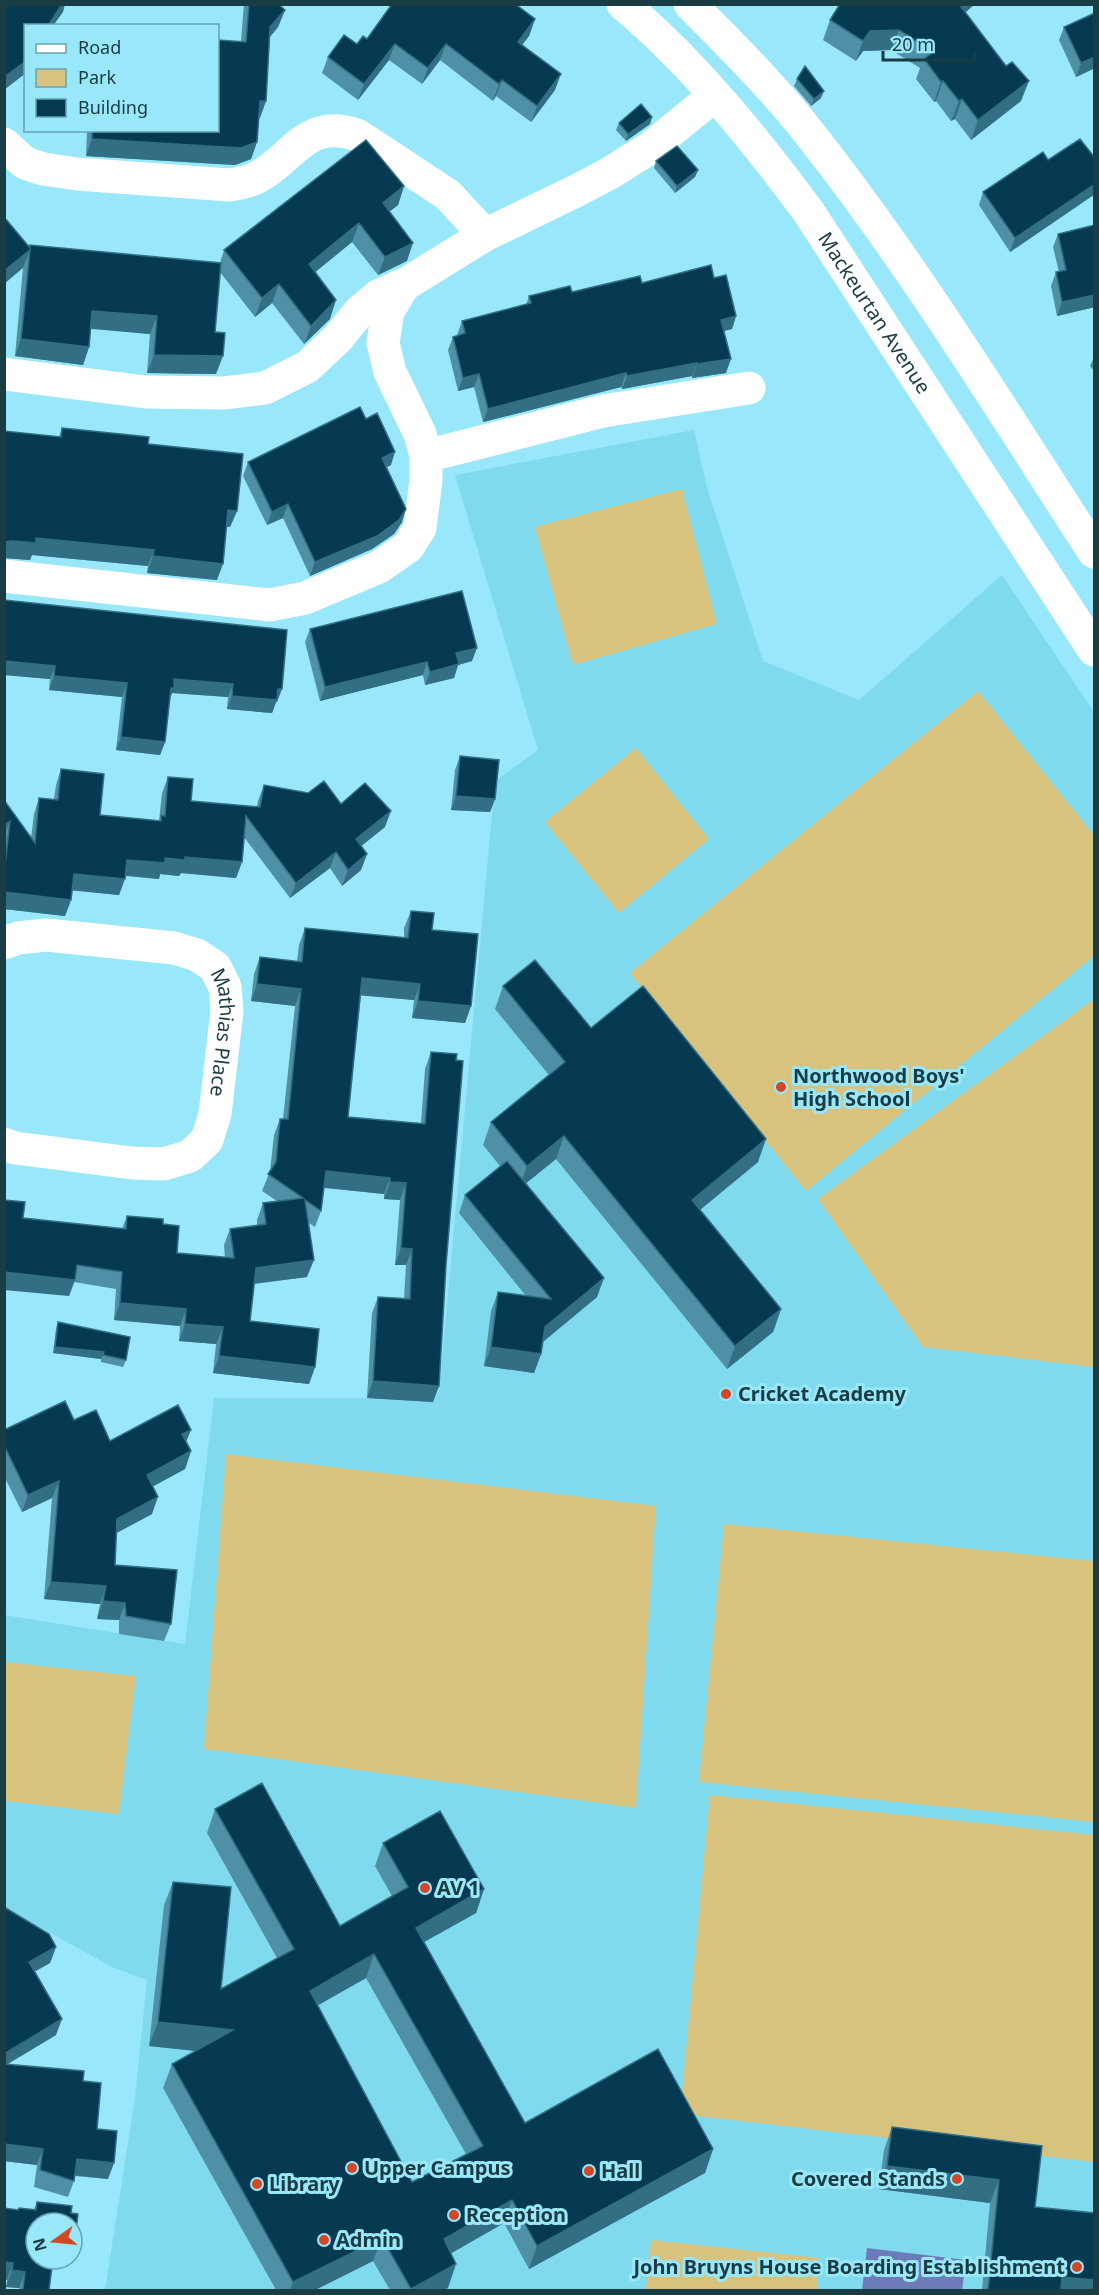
<svg xmlns="http://www.w3.org/2000/svg" width="1099" height="2295" viewBox="0 0 1099 2295" font-family="'Noto Sans',sans-serif">
	<style>
		.built { fill: #80daee }
		.green { fill: #d7c37d }
		.water { fill: #6e7bb9 }
		.lines { fill: none; stroke-linecap: round; stroke-linejoin: round }
		.minor { stroke: #fff; stroke-width: 33 }
		.wall { fill: #4f90a6; fill-rule: evenodd }
		.shaded-wall { fill: #326e84 }
		.building { fill: #063a52; stroke: #326e84; stroke-width: 1.5; fill-rule: evenodd }
		.poi-dot { fill: #d24826; stroke: #98e7fa; stroke-width: 2 }
		.labels { text-anchor: middle; stroke-width: 6; stroke-linejoin: round; paint-order: stroke }
		.street-label { font-size: 20px; fill: #1a3c43; stroke: #98e7fa }
		.poi-label { font-size: 20px; font-weight: bold; fill: #1a3c43; stroke: #98e7fa; text-anchor: start }
	</style>
	<rect width="100%" height="100%" fill="#98e7fa"/>
	<path class="built" d="M694 430 707 488 763 661 859 700 1002 575 1094 712V2290H105L135 2098 147 1980 112 1967 5 1908 4 1615 185 1644 214 1398H367L432 1402 439 1392 495 781 538 750 455 475Z"/>
	<path class="green" d="M682 489 717 624 573 665 535 527Z
		M978 691 1094 835V956L806 1191 630 973Z
		M636 748 709 839 619 913 545 822Z
		M1094 999V1367L923 1347 818 1199Z
		M226 1454 656 1506 636 1808 204 1749Z
		M724 1524 1094 1561V1822L699 1782Z
		M5 1662 136 1676 119 1814 5 1801Z
		M710 1795 1094 1835V2162L680 2114Z
		M651 2240 820 2258 817 2290H646Z"/>
	<path class="water" d="M867 2248 966 2260 962 2290H862Z"/>
	<g class="lines">
		<g class="minor">
			<path id="s1" d="M623 4C694 64 753 137 808 211L1094 650"/>
			<path d="M690 4C733 47 776 90 813 138 916 269 1003 412 1094 552"/>
			<path d="M4 144 25 163 43 169 77 174 229 185C238 184 247 182 256 178 293 160 305 117 357 135L448 195 485 235"/>
			<path d="M4 374 146 392 224 393 265 388 307 367 338 338 359 312 378 296 402 285"/>
			<path d="M426 456 603 411 749 388"/>
			<path d="M4 576 270 605 305 598 379 567 408 547 420 528 426 480V456L420 434 390 372 383 343 388 311 404 285 485 235 578 190 610 173 650 148 715 95"/>
			<path id="s2" d="M4 943 18 938 46 935 174 948 197 955 215 967 225 987 227 1011 215 1114 207 1140 190 1156 164 1164 132 1163 15 1148 4 1144"/>
		</g>
	</g>
	<path class="wall" d="M244 4H278L285 10 278 27 270 37 266 101 259 118 257 142 251 159 235 165 86 156 87 130H218L241 41Z
		M840 4H975L965 13 1021 101 971 140 955 119 951 121 936 101 934 102 916 79 920 68 891 50 863 51 856 61 823 40 830 20Z
		M535 19 529 36 522 45 555 90 531 122 496 96 493 101 440 60 422 84 389 60 358 100 322 73 328 57 367 39Z
		M1064 27 1095 68 1076 77 1059 40Z
		M797 79 821 98 811 106 794 86Z
		M652 117 650 124 626 141 616 130 619 123Z
		M1095 158V194L1010 252 979 205 983 192 1048 160Z
		M656 161 698 170 695 177 675 193 654 168Z
		M404 186 398 205 389 212 407 261 378 275 352 242 315 272 330 319 304 344 272 303 255 317 220 272 215 332 216 374 147 373 150 334 91 329 89 347 83 365 15 356 23 268 30 245 220 263 224 250Z
		M1095 225V307L1057 316 1051 286 1056 272H1059L1053 247 1058 234Z
		M714 278 736 316 732 329 724 331 726 373 692 378V376L622 389 621 387 483 422 474 387 458 391 448 350 453 337 457 335 462 321 526 305 529 296 572 292 642 283Z
		M1095 355V372L1090 366Z
		M366 419 391 465 386 467 402 522 394 534 372 549 310 576 283 518 267 525 243 476 248 462Z
		M62 428 148 444 237 511 230 527H226L217 580 147 573 148 566 32 555 30 560 4 558V431L59 437Z
		M4 600 277 702H276L272 713 227 709 228 697 172 693 169 700 165 742 160 755 116 750 122 697 49 690 50 679 4 675Z
		M310 629 472 661 458 665 454 678 425 685 423 675 320 701 305 642Z
		M460 756 495 799 490 812 451 810 455 770Z
		M61 769 100 815 159 821 162 793 168 777 191 801 257 807 258 801 264 785 341 804 385 827 361 846 367 854 361 870 342 886 330 868 290 898 244 837 242 862 236 878 181 873 179 876 160 874 159 879 125 876 119 895 72 890 71 900 65 916 4 909V800L31 838 34 814 39 798 54 799 56 785Z
		M411 911 432 930 471 1006 465 1023 412 1018 414 1000 361 995 348 1117 421 1123 425 1069 431 1052 446 1265 439 1386 433 1402 367 1398 372 1313 378 1297 404 1298 406 1265H395L400 1200 384 1199V1194L324 1188 321 1211 315 1227 309 1223 307 1277 254 1284 250 1321 315 1367 309 1384 213 1373 216 1344 179 1341 180 1326 114 1320 116 1289 74 1282 69 1296 23 1218 122 1229 127 1216 163 1224 177 1253 225 1258 224 1245 230 1229 257 1225V1220L263 1203 277 1201 262 1191 270 1171 274 1135 280 1119H283L295 1006 251 1001 254 974 260 957 297 962 299 945 305 928 404 938V928Z
		M503 986 758 1162 700 1210 781 1309 773 1332 727 1369 556 1159 526 1183 597 1297 543 1342 541 1354 534 1373 484 1366 491 1311 498 1292 526 1296 459 1213 465 1195 500 1166 483 1145 491 1122 549 1075 495 1009Z
		M58 1322 126 1360 123 1367 101 1362V1359L53 1353 56 1329Z
		M74 1420 110 1441 186 1442 191 1451 185 1469 153 1486 152 1514 116 1533 115 1565 171 1624 164 1641 119 1634V1620L97 1619 100 1604 44 1599 52 1498 22 1512 4 1476V1430Z
		M215 1809 340 1926 392 1896 375 1866 383 1843 484 1889 476 1913 424 1942 525 2123 713 2149 705 2173 529 2269 504 2223 451 2253 448 2288 442 2290H390L373 2261 315 2290H276L163 2088 172 2064 196 2051 149 2046 164 1905 173 1882 221 1989 277 1958 207 1833ZM366 1978 466 2154 412 2182 317 2005Z
		M4 1907 56 1947 50 1963 34 1972 56 2035 8 2064 83 2081 97 2129 108 2179 75 2176 74 2181 68 2197 34 2187 37 2165 4 2161Z
		M892 2127 1042 2146 1035 2207 1095 2290H982L990 2203 879 2189 884 2150Z
		M37 2202 36 2259H70L68 2264 52 2263 49 2290H19V2288L6 2287 7 2280H4V2208L18 2210 19 2208 34 2209Z"/>
	<path class="shaded-wall" d="M62 4H65L63 12 53 26H48Z
		M975 4 951 24 959 5Z
		M285 10 278 27 264 44 270 27Z
		M535 19 529 36 512 58 518 42Z
		M899 30 891 50 863 51 856 61 863 41 870 31Z
		M395 44 389 60 358 100 364 84Z
		M446 44 440 60 422 84 428 68Z
		M1095 57V68L1076 77 1081 63Z
		M26 61V73L4 90V77Z
		M561 74 555 90 531 122 537 106Z
		M502 80 496 96 493 101 499 84Z
		M943 81 936 101 934 102 941 82Z
		M1029 81 1021 101 971 140 978 120Z
		M824 91 821 98 811 106 814 99Z
		M962 99 955 119 951 121 959 101Z
		M260 101H266L260 118H254Z
		M652 117 650 124 626 141 628 134Z
		M92 139 257 142 251 159 235 165 86 156Z
		M698 170 695 177 675 193 677 186Z
		M1095 184V194L1010 252 1015 238Z
		M404 186 398 205 376 222 383 203Z
		M359 223 352 242 302 283 309 264Z
		M413 243 407 261 378 275 385 257Z
		M30 250 23 268 4 284V271Z
		M279 284 272 303 255 317 262 298Z
		M1095 295V307L1057 316 1062 302Z
		M336 300 330 319 304 344 311 326Z
		M92 311 157 316 150 334 86 328Z
		M736 316 732 329 716 333 721 320Z
		M21 339 89 347 83 365 15 356Z
		M154 355 223 356 216 374 147 373Z
		M731 359 726 373 692 378 697 364Z
		M697 363 692 376 622 389 627 376Z
		M626 373 621 387 483 422 488 409Z
		M479 374 474 387 458 391 463 378Z
		M395 452 391 465 377 472 382 458Z
		M288 504 283 518 267 525 272 512Z
		M406 509 402 522 394 534 372 549 310 576 315 562Z
		M228 510 237 511 230 527 222 526Z
		M36 538 154 550 148 566 32 555 30 560 4 558V542Z
		M153 556 223 564 217 580 147 573Z
		M477 648 472 661 458 665 454 678 425 685 430 672 456 653Z
		M4 661 55 666 50 679 4 675Z
		M427 662 423 675 320 701 325 687Z
		M54 676 127 683 122 697 49 690Z
		M174 679 233 684 228 697 172 693 169 702H166Z
		M278 689H282L277 702H276L272 713 227 709 232 696Z
		M121 737 165 742 160 755 116 750Z
		M456 796 495 799 490 812 451 810Z
		M391 811 385 827 350 855 356 839Z
		M10 821 4 836V825Z
		M336 852 330 868 290 898 296 883Z
		M367 854 361 870 342 886 348 870Z
		M185 857 242 862 236 878 181 873 179 876 160 874 159 879 121 875 127 860Z
		M74 874 125 879 119 895 68 890Z
		M4 892 71 900 65 916 4 909Z
		M362 978 420 984 414 1000 356 995Z
		M257 984 301 989 295 1006 251 1001Z
		M418 1001 471 1006 465 1023 412 1018Z
		M564 1136 556 1159 519 1189 527 1166Z
		M766 1139 758 1162 684 1223 692 1200Z
		M326 1171 390 1178 384 1194 319 1187Z
		M390 1182 406 1183 400 1200 384 1199Z
		M401 1248 412 1249 406 1265H395Z
		M314 1260 307 1277 250 1284 256 1268Z
		M4 1272 75 1280 69 1296 4 1290Z
		M604 1278 597 1297 539 1345 545 1327Z
		M120 1303 186 1309 180 1326 114 1320Z
		M781 1309 773 1332 727 1369 735 1346Z
		M185 1324 223 1327 216 1344 179 1341Z
		M55 1347 104 1352 101 1359 53 1353Z
		M491 1347 541 1354 534 1373 484 1366Z
		M219 1356 315 1367 309 1384 213 1373Z
		M373 1381 439 1386 433 1402 367 1398Z
		M191 1430 184 1447 182 1434Z
		M191 1451 185 1469 141 1493 147 1475Z
		M59 1481 52 1498 22 1512 28 1495Z
		M158 1497 152 1514 111 1536 117 1519Z
		M51 1582 106 1586 100 1604 44 1599Z
		M103 1601 125 1603 119 1620 97 1619Z
		M484 1889 476 1913 408 1951 416 1928Z
		M56 1947 50 1963 23 1978 29 1962Z
		M374 1954 366 1978 301 2015 310 1991Z
		M62 2019 56 2035 4 2066V2054Z
		M158 2022 233 2030 225 2054 149 2046Z
		M4 2144 43 2149 37 2165 4 2161Z
		M713 2149 705 2173 529 2269 537 2246Z
		M77 2159 114 2163 108 2179 71 2175Z
		M887 2166 999 2180 990 2203 879 2189Z
		M512 2200 504 2223 436 2262 444 2239Z
		M382 2238 373 2261 315 2290H290L293 2282Z
		M49 2259H70L68 2264 48 2262Z
		M4 2262 13 2263 7 2280H4Z
		M456 2264 448 2288 442 2290H410L411 2289Z
		M12 2270 25 2272 19 2288 6 2287Z
		M1062 2277 1095 2280V2290H1057Z"/>
	<path class="building" d="M4 4H62L48 26H26V61L4 77Z
		M249 4H278L285 10 270 27 266 101H260L257 142 241 148 92 139V130H218V40L246 42Z
		M392 4H515L535 19 518 42 561 74 537 106 502 80 499 84 446 44 428 68 395 44 364 84 328 57 344 35 357 44 363 36 367 39Z
		M840 4H959L1006 66 1012 62 1029 81 978 120 962 99 959 101 943 81 941 82 924 59 933 52 899 30 870 31 863 41 830 20Z
		M1095 13V57L1081 63 1064 27Z
		M805 66 824 91 814 99 797 79Z
		M641 104 652 117 628 134 619 123Z
		M1080 139 1095 158V184L1015 238 983 192 1043 152 1048 160Z
		M366 140 404 186 383 203 413 243 385 257 359 223 309 264 336 300 311 326 279 284 262 298 224 250Z
		M677 146 698 170 677 186 656 161Z
		M4 217 30 248V245L221 263 215 332 225 333 223 356 154 355 157 316 92 311 89 347 21 339 30 250 4 271Z
		M1095 225V295L1062 302 1056 272 1066 270 1058 234Z
		M711 265 714 278 726 275 736 316 721 320 731 359 697 364V363L627 376 626 373 488 409 479 374 463 378 453 337 465 333 462 321 531 303 529 296 570 286 572 292 640 276 642 283Z
		M360 407 366 419 377 413 395 452 382 458 406 509 399 520 377 536 315 562 288 504 272 512 248 462Z
		M62 428 149 437 148 444 243 454 237 511 228 510 223 564 153 556 154 550 36 538V543L12 541 4 542V431L61 437Z
		M462 591 477 648 456 653 459 664 430 672 427 662 325 687 310 629Z
		M4 600 287 630 282 689H278L277 700 232 696 233 684 174 679V689L171 688 165 742 121 737 127 683 54 676 55 666 4 661Z
		M460 756 499 760 495 799 456 796Z
		M61 769 104 774 100 815 161 821V815L165 816 168 777 193 779 191 801 260 807 264 785 308 793 324 781 341 804 365 783 391 811 356 839 367 854 348 870 336 852 296 883 246 816 242 862 185 857V860L165 858V863L127 860 125 879 74 874 71 900 4 892V874L10 821 4 825V800L35 843 39 798 58 800Z
		M411 911 434 913 432 930 478 934 471 1006 418 1001 420 984 362 978 348 1117 425 1124 431 1052 457 1054 456 1060 463 1061 446 1265 439 1386 373 1381 378 1297 410 1299 412 1249 401 1248 406 1183 390 1182V1178L326 1171 321 1211 305 1200 314 1260 256 1268 250 1321 319 1329 315 1367 219 1356 223 1327 185 1324 186 1309 120 1303 122 1272 77 1265 75 1280 4 1272V1200L25 1202 23 1218 126 1229 127 1216 163 1219V1224L179 1226 177 1253 234 1258 230 1229 266 1224 263 1203 303 1198 268 1174 276 1162 280 1119H288L301 989 257 984 260 957 302 962 305 928 408 938Z
		M535 960 591 1028 643 986 766 1139 692 1200 781 1309 735 1346 564 1136 527 1166 491 1122 565 1062 503 986Z
		M507 1161 604 1278 545 1327 541 1354 491 1347 498 1292 551 1299 465 1195Z
		M58 1322 130 1337 126 1360 103 1355 104 1352 55 1347Z
		M65 1401 74 1420 96 1410 110 1441 178 1405 191 1430 182 1434 191 1451 147 1475 158 1497 117 1519 115 1565 177 1570 171 1624 126 1616 125 1603 103 1601 106 1586 51 1582 59 1481 28 1495 4 1445V1430Z
		M262 1783 340 1926 408 1887 383 1843 440 1811 484 1889 416 1928 525 2123 658 2049 713 2149 537 2246 512 2200 444 2239 456 2264 411 2289 382 2238 293 2282 172 2064 233 2030 158 2022 173 1882 231 1887 221 1989 294 1949 215 1809ZM374 1954 483 2146 412 2182 310 1991Z
		M4 1907 49 1934 56 1947 29 1962 62 2019 4 2054Z
		M4 2064 84 2071 83 2081 101 2083 97 2129 117 2131 114 2163 77 2159 74 2181 40 2170 43 2149 4 2144Z
		M892 2127 1042 2146 1035 2207 1095 2213V2280L1062 2277 1061 2290H988L999 2180 887 2166Z
		M37 2202 72 2206 71 2213 78 2214 74 2247H72V2223H36V2259H53L49 2290H23L25 2272 12 2270 13 2263 4 2262V2208L18 2210 19 2208 36 2210Z"/>
	<g class="poi-dot">
		<circle cx="781" cy="1087" r="6"/>
		<circle cx="726" cy="1394" r="6"/>
		<circle cx="425" cy="1888" r="6"/>
		<circle cx="352" cy="2168" r="6"/>
		<circle cx="589" cy="2171" r="6"/>
		<circle cx="957" cy="2179" r="6"/>
		<circle cx="257" cy="2184" r="6"/>
		<circle cx="454" cy="2215" r="6"/>
		<circle cx="324" cy="2240" r="6"/>
		<circle cx="1077" cy="2267" r="6"/>
	</g>
	<g class="labels">
		<g class="street-label">
			<text dy="7" stroke="none"><textPath href="#s1" startOffset="400">Mackeurtan Avenue</textPath></text>
			<text dy="7" stroke="none"><textPath href="#s2" startOffset="285">Mathias Place</textPath></text>
		</g>
		<g class="poi-label">
			<text x="793" y="1083">Northwood Boys'<tspan x="793" dy="23">High School</tspan></text>
			<text x="738" y="1401">Cricket Academy</text>
			<text x="437" y="1895">AV 1</text>
			<text x="364" y="2175">Upper Campus</text>
			<text x="601" y="2178">Hall</text>
			<text x="945" y="2186" text-anchor="end">Covered Stands</text>
			<text x="269" y="2191">Library</text>
			<text x="466" y="2222">Reception</text>
			<text x="336" y="2247">Admin</text>
			<text x="1065" y="2274" text-anchor="end">John Bruyns House Boarding Establishment</text>
		</g>
	</g>
	<rect width="1099" height="2295" fill="none" stroke="#1a3c43" stroke-width="12"/>
	<rect x="24" y="24" width="195" height="108" fill="#98e7fa" stroke="#66a3b1" stroke-width="1.5"/>
	<rect x="36" y="44" width="30" height="9" fill="#ffffff" stroke="#66a3b1" stroke-width="1.5"/>
	<text x="78" y="54" font-size="18" fill="#1a3c43">Road</text>
	<rect x="36" y="69" width="30" height="18" fill="#d7c37d" stroke="#66a3b1" stroke-width="1.5"/>
	<text x="78" y="84" font-size="18" fill="#1a3c43">Park</text>
	<rect x="36" y="99" width="30" height="18" fill="#063a52" stroke="#66a3b1" stroke-width="1.5"/>
	<text x="78" y="114" font-size="18" fill="#1a3c43">Building</text>
	<g transform="translate(54 2241) rotate(255)"><circle r="28" fill="#98e7fa" stroke="#66a3b1" stroke-width="1.5"/>
	<path d="M0-4.5L10 22L0 15L-10 22Z" fill="#d24826"/>
	<text y="-9" font-size="16" font-weight="bold" text-anchor="middle" fill="#1a3c43">N</text>
	</g>
	<path d="M883 51v9h92v-9" fill="none" stroke="#1a3c43" stroke-width="3"/>
	<text x="892" y="51" font-size="18" fill="#1a3c43" stroke="#98e7fa" stroke-width="4.5" paint-order="stroke">20 m</text>
</svg>
